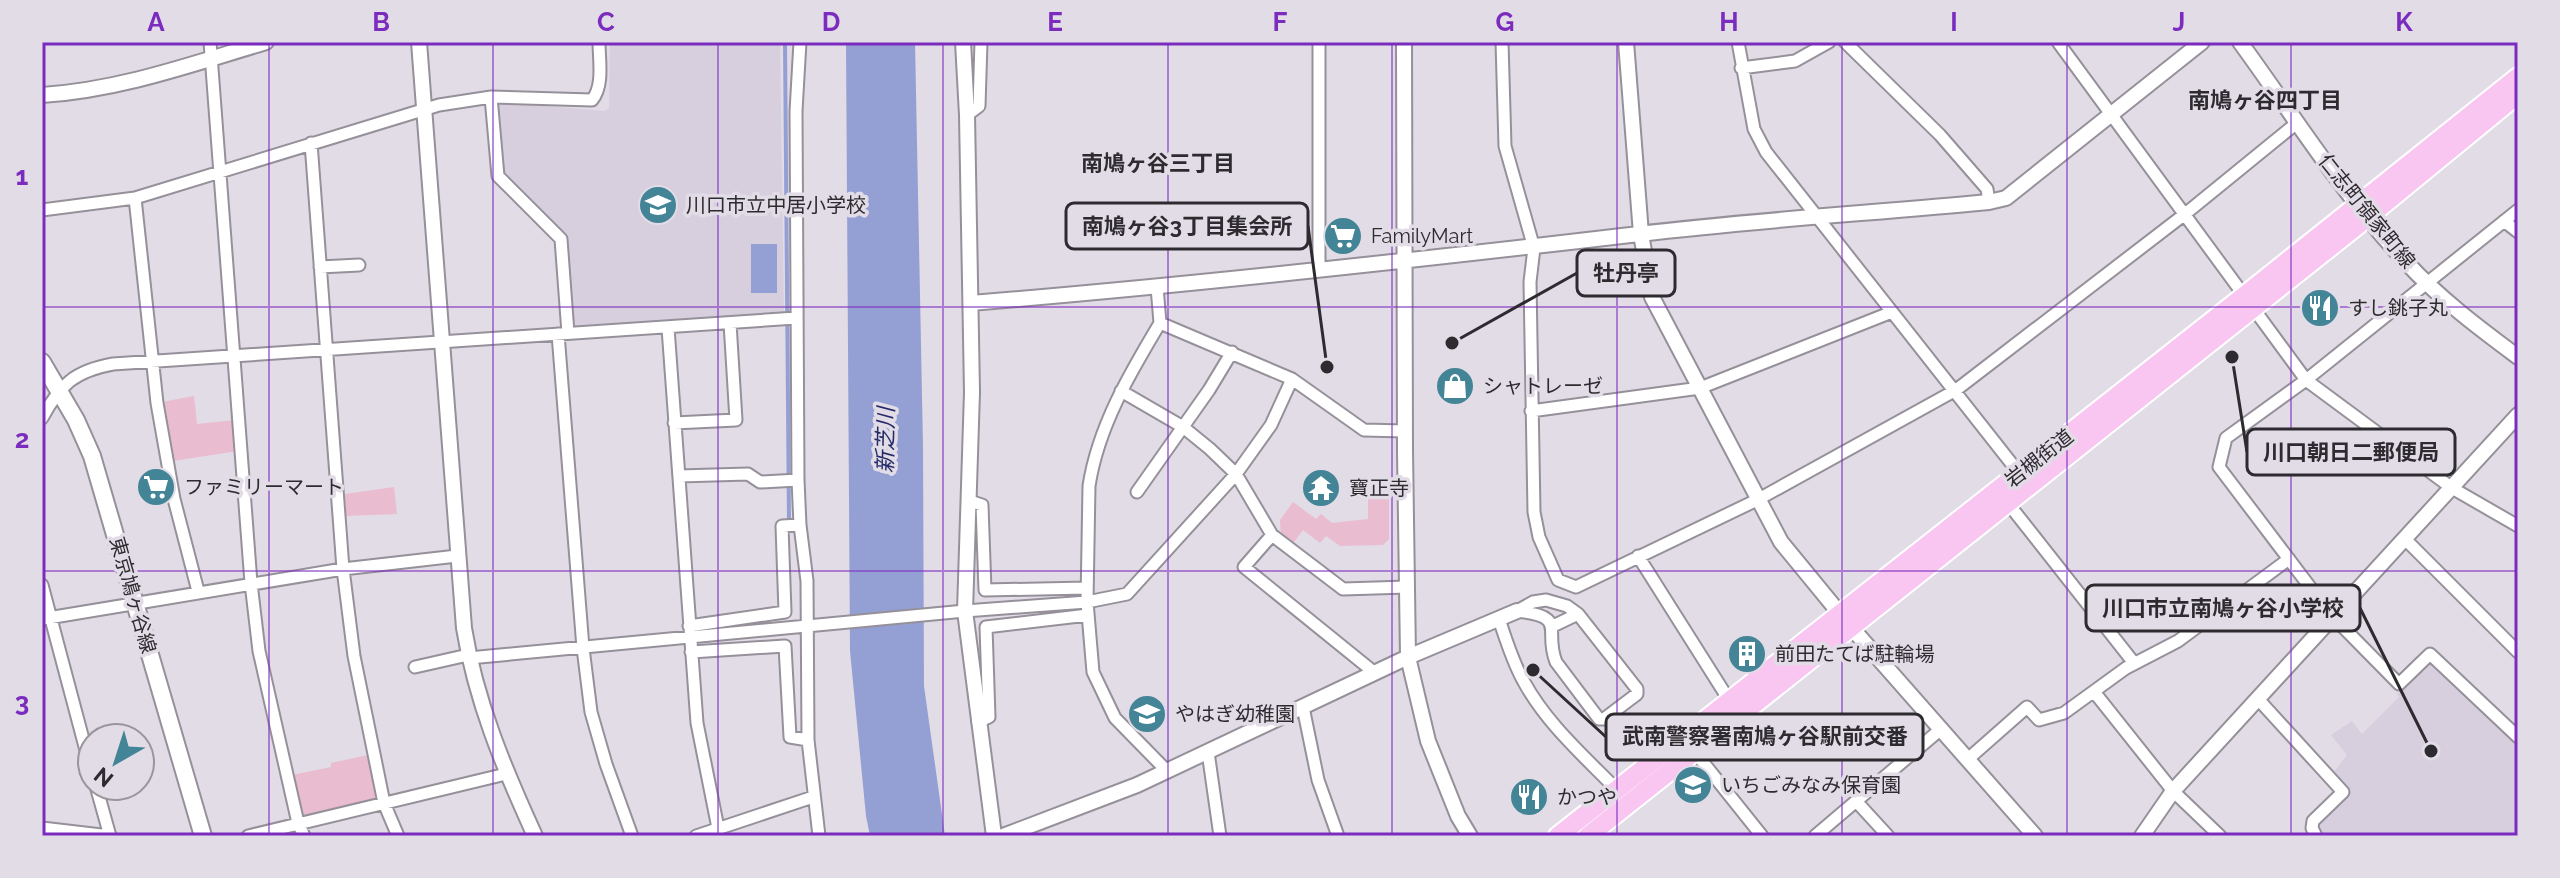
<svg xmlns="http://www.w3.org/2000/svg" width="2560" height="878" viewBox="0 0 2560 878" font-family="Raleway,'Noto Sans JP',sans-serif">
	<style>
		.built { fill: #d8cfde }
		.green { fill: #e9bcd0 }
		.water { fill: #949fd4 }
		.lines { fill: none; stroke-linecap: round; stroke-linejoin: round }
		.stream { stroke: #949fd4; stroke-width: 4 }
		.minor-casing { stroke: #959099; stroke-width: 15 }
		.tertiary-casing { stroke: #959099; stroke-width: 18 }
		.secondary-casing { stroke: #959099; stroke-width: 20 }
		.trunk-casing { stroke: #fff; stroke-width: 22 }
		.minor { stroke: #fff; stroke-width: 11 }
		.tertiary { stroke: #fff; stroke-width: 14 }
		.secondary { stroke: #fff; stroke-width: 16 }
		.trunk { stroke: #f8c6f0; stroke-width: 18 }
		.grid { fill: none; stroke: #7b2cbf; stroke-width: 2; stroke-opacity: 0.55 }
		.labels { text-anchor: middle; stroke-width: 7; stroke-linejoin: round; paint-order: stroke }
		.poi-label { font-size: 20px; fill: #2d2b2f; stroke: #e2dce6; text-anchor: start }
		.street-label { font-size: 20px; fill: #2d2b2f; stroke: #e2dce6 }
		.neighbourhood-label { font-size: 22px; font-weight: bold; fill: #2d2b2f; stroke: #e2dce6 }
		.water-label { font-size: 22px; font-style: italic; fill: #242a68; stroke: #e2dce6 }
		.leader { fill: none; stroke: #2d2b2f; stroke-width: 3 }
		.callout-dot { fill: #2d2b2f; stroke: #e2dce6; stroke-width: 3 }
		.callout { fill: #e2dce6; stroke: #2d2b2f; stroke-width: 3 }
		.callout-label { font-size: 22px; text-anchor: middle; font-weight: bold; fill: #2d2b2f }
		.neatline { fill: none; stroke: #7b2cbf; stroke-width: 3 }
		.grid-label { font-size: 26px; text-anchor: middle; font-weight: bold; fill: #7b2cbf }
	</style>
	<rect width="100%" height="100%" fill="#e2dce6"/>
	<path class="built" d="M610 42 780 45 784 312 782 315 577 328 572 324 565 236 502 174 495 107 499 102 604 111 609 108Z
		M2429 664 2437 667 2518 747V836H2323L2317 830V823L2350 792 2333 773 2347 755 2331 735 2352 721 2362 734 2399 697 2397 694Z"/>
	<path class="green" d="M194 396 197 424 235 420 238 451 173 461 162 402Z
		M394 487 397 514 346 516 345 494Z
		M1389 493V539L1383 545 1340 546 1326 536 1320 543 1303 530 1291 546 1281 538 1280 520 1293 502 1316 519 1321 514 1332 523 1368 519V494Z
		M368 755 377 797 375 800 305 817 301 815 292 775 331 767V763Z"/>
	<path class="water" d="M846 42H915L923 446 924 686 945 836H870L866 816 850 651Z
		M751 244H777V293H751Z"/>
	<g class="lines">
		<path class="stream" d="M785 42 789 524"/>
		<g class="minor-casing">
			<path id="minor" d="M210 42 251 583 259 651 298 823 304 836
				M800 42 796 111 798 480 800 525 807 581 808 740 819 836
				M1502 42 1505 146 1534 248 1530 282 1534 512 1539 537 1558 580 1576 587 1757 500 1956 390 2185 214 2298 122
				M1738 42 1754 129 1766 152 2019 473
				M1845 42 1940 135 1987 189 1989 202
				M2058 42 2306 380 2452 488 2518 526
				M1741 68 1795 61 1829 42
				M491 97 498 176 561 239 568 333
				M967 115 979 106 981 42
				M311 143 343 569 354 656 384 803 398 836
				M135 198 157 403 174 499 198 591
				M42 210 135 198 439 105 491 97 592 100C604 86 599 60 599 42
				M2518 210 2306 380 2226 438 2219 467 2332 616 2399 684 2430 654 2518 737
				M2504 221 2518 232
				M320 267 359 265
				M1319 269V42
				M1157 287 1160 323 1292 379 1364 430 1405 431
				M1160 323C1130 373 1098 427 1089 486L1087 602 1093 672 1115 718 1166 770
				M668 328 697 723 718 828
				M558 334 583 648 591 712 606 764 632 836
				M1121 391 1183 427 1210 449 1236 474 1272 535 1343 589 1407 587
				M1531 411 1700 388 1892 312
				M42 418C60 385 74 371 113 364L796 318
				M674 423 736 420 730 323
				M679 476 748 474 760 482 798 480
				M1137 492 1209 390 1232 352
				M970 501 982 505 985 590 1087 588
				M2007 502 2134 663
				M1272 535 1244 567 1375 673
				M2405 539 2518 652
				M1638 556 1729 700
				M42 585 92 773
				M1546 600 1567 606 1578 614 1637 689V694L1604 719H1599L1556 662C1543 629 1569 617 1517 611L1533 602Z
				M42 619 343 569 457 556
				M1499 619C1506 640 1513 663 1524 682 1547 724 1584 756 1617 790
				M689 626 785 612 782 526 800 525
				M1553 626 1578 614
				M691 652 785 646 790 737 808 740
				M469 658 965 611 1087 602 1127 594 1236 474 1271 425 1292 379
				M415 667 468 655
				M2095 693 2173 791 2220 836
				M2258 699 2343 792 2313 821 2312 828 2316 836
				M1303 707 1318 780 1338 836
				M978 722 989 717 986 627 1088 615
				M1694 751 1762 836
				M1208 752 1220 836
				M1968 759 2027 707 2039 720 2064 713 2126 668 2178 641 2289 559
				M96 786 110 836
				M1856 801 1888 836
				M42 828 110 836
				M248 836 506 774
				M696 836 813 797
				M1815 836 1941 729"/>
		</g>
		<g class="tertiary-casing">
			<path id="tertiary" d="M419 42 464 628C476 702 504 768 535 836
				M963 42 967 115 972 392 965 611 994 836
				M1404 42 1405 451 1408 657 1428 741 1458 816 1470 836
				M1626 42 1641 234 1652 297 1781 542 1850 626 2035 836
				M2240 42C2294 116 2343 195 2406 262 2439 298 2479 328 2518 357
				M42 95C120 90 192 64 266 42
				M971 303C1194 285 1417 260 1639 234 1756 220 1873 213 1989 202L2006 198 2202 42
				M1003 836 1137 785 1408 657 1517 611
				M2142 836 2173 791 2518 415"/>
		</g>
		<g class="secondary-casing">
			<path id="secondary" d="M42 362 76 420 92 456 203 836"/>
		</g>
		<g class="trunk-casing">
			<path id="trunk" d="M1558 836 2244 296 2518 77
				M1588 836 2368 217 2518 94"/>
		</g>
		<use href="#minor" class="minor"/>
		<use href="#tertiary" class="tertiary"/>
		<use href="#secondary" class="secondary"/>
		<use href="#trunk" class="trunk"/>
	</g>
	<path class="grid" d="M269 42V836M493 42V836M718 42V836M943 42V836M1168 42V836M1392 42V836M1617 42V836M1842 42V836M2067 42V836M2291 42V836M42 307H2518M42 571H2518"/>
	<defs>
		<g id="school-disc" transform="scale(2)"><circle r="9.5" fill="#438496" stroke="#e2dce6"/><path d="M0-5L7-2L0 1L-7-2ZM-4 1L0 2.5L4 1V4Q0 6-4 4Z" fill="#fff"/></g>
		<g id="supermarket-disc" transform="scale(2)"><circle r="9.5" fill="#438496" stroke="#e2dce6"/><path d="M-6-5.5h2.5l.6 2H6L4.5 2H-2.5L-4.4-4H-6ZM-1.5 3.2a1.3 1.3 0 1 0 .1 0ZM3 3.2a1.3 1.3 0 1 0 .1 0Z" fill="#fff"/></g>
		<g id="restaurant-disc" transform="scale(2)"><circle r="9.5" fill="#438496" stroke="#e2dce6"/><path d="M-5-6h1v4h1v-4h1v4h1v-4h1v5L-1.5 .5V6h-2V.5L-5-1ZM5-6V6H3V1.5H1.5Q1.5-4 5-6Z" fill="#fff"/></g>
		<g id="shop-disc" transform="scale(2)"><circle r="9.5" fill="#438496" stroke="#e2dce6"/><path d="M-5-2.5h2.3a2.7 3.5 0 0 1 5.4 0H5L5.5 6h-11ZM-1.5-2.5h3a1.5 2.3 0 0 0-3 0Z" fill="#fff"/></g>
		<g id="temple-disc" transform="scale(2)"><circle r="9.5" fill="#438496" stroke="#e2dce6"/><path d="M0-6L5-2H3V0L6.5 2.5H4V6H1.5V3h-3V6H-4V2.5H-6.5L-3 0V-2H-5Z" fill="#fff"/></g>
		<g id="building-disc" transform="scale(2)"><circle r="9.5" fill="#438496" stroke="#e2dce6"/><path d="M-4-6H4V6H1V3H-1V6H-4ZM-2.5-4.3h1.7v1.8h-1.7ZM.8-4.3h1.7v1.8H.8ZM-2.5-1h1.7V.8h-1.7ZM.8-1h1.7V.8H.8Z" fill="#fff"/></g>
	</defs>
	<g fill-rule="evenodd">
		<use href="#school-disc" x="658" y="205"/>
		<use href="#supermarket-disc" x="1343" y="236"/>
		<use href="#restaurant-disc" x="2320" y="308"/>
		<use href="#shop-disc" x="1455" y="386"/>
		<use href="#supermarket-disc" x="156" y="487"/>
		<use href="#temple-disc" x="1321" y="488"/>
		<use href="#building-disc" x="1747" y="654"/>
		<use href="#school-disc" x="1147" y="714"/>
		<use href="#school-disc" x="1693" y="785"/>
		<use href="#restaurant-disc" x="1529" y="797"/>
	</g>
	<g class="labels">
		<g class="poi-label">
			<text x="686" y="212">川口市立中居小学校</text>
			<text x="1371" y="243">FamilyMart</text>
			<text x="2348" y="315">すし銚子丸</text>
			<text x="1483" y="393">シャトレーゼ</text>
			<text x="184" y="494">ファミリーマート</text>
			<text x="1349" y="495">寶正寺</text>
			<text x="1775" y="661">前田たてば駐輪場</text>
			<text x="1175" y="721">やはぎ幼稚園</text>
			<text x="1721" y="792">いちごみなみ保育園</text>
			<text x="1557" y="804">かつや</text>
		</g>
		<g class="street-label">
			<text transform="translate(2367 211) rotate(51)" y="7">仁志町領家町線</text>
			<text transform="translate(2039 458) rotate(-38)" y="7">岩槻街道</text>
			<text transform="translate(133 595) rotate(74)" y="7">東京鳩ヶ谷線</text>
		</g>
		<g class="neighbourhood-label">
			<text x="2265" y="108">南鳩ヶ谷四丁目</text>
			<text x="1158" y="171">南鳩ヶ谷三丁目</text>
		</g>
		<g class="water-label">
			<text transform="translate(885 440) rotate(-89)" y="8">新芝川</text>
		</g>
	</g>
	<path class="leader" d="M1327 367L1308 226M1452 343L1577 273M2232 357L2247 452M2431 751L2360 608M1533 670L1606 737"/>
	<g class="callout-dot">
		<circle cx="1327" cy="367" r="8"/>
		<circle cx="1452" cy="343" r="8"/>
		<circle cx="2232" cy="357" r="8"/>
		<circle cx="2431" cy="751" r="8"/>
		<circle cx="1533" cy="670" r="8"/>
	</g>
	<g class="callout">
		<rect x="1066" y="203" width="242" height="46" rx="8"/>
		<rect x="1577" y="250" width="98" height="46" rx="8"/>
		<rect x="2247" y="429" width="208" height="46" rx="8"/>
		<rect x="2086" y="585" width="274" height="46" rx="8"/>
		<rect x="1606" y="714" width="317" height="46" rx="8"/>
	</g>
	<g class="callout-label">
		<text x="1187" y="234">南鳩ヶ谷3丁目集会所</text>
		<text x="1626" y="281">牡丹亭</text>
		<text x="2351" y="460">川口朝日二郵便局</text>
		<text x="2223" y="616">川口市立南鳩ヶ谷小学校</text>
		<text x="1765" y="744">武南警察署南鳩ヶ谷駅前交番</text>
	</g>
	<rect width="2560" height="878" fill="none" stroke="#e2dce6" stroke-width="88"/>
	<g transform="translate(116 762) rotate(219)"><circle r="38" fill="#e2dce6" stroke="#9a959d" stroke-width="2"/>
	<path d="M0-6L14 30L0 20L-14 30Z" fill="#438496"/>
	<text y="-12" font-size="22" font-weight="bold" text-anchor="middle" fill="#2d2b2f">N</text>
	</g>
	<rect x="44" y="44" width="2472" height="790" class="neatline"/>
	<g class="grid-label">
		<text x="156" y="31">A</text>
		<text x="381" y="31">B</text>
		<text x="606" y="31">C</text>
		<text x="831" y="31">D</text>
		<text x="1055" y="31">E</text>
		<text x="1280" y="31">F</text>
		<text x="1505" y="31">G</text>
		<text x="1729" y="31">H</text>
		<text x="1954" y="31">I</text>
		<text x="2179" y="31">J</text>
		<text x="2404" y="31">K</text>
		<text x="22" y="185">1</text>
		<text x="22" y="448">2</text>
		<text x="22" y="711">3</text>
	</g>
</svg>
